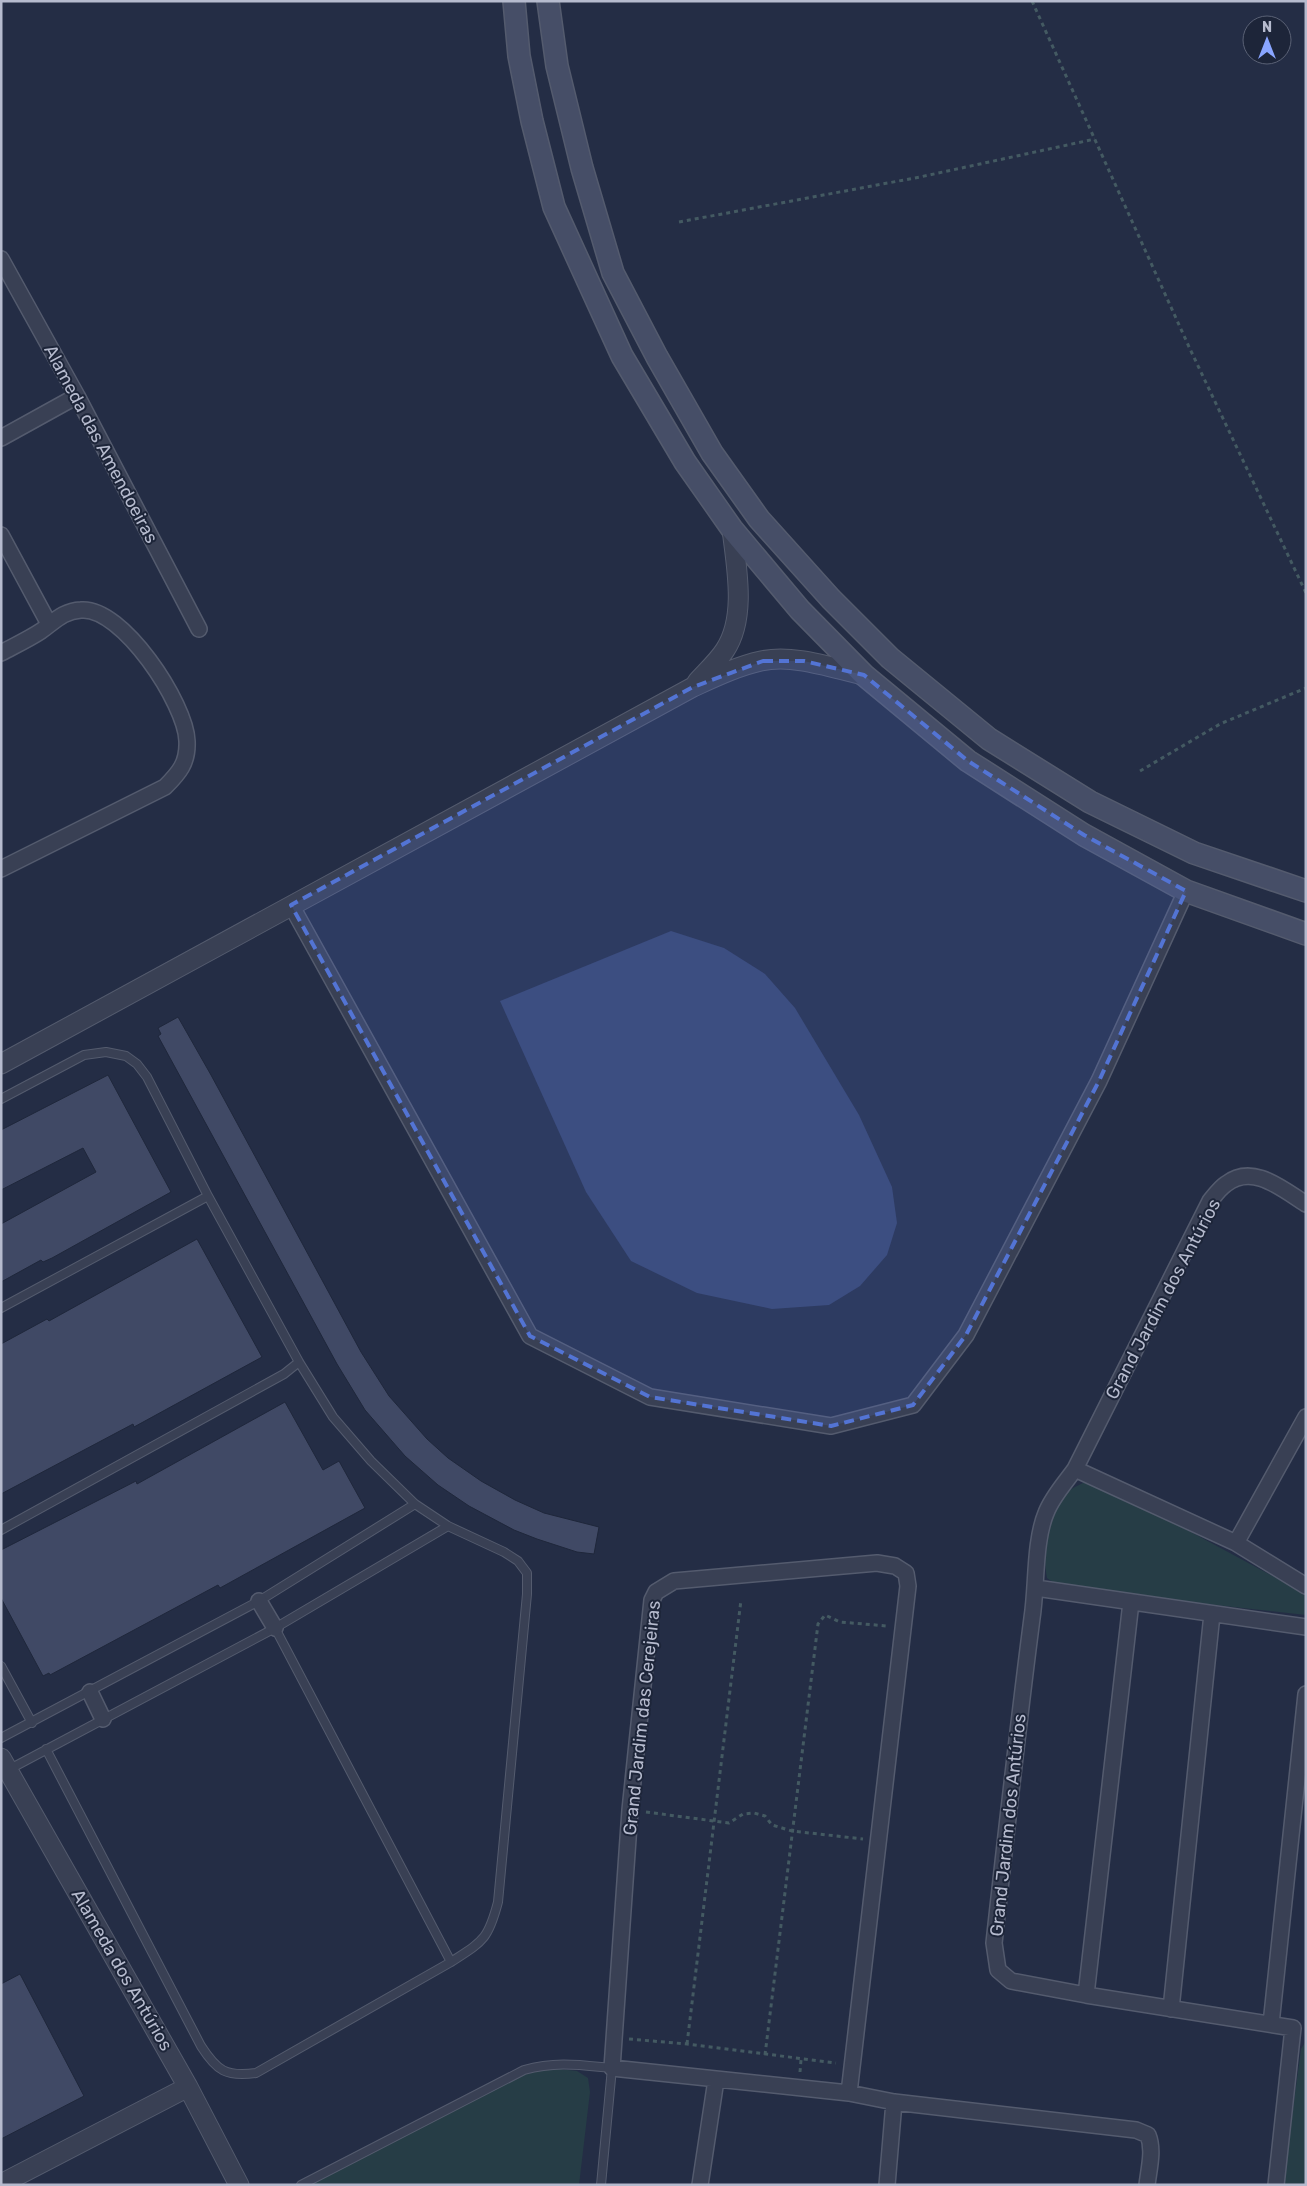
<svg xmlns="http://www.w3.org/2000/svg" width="1307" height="2186" viewBox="0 0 1307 2186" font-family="Rubik,sans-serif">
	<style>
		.green { fill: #263d46 }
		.water { fill: #36456d }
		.building { fill: #404965; stroke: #1f273b }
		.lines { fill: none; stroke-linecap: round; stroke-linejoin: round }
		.service-casing { stroke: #545b6e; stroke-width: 10 }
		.minor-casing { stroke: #545b6e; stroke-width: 18 }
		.tertiary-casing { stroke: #545b6e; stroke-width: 21 }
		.secondary-casing { stroke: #545b6e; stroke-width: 24 }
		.path { stroke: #445a62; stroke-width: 3; stroke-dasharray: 4 4; stroke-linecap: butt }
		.service { stroke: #394054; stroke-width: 8 }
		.minor { stroke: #394054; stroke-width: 15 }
		.tertiary { stroke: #394054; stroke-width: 19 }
		.secondary { stroke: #464e67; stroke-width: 21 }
		.marked { fill: #5374d4; fill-opacity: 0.2; stroke: #5374d4; stroke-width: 4; stroke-dasharray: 10 6; stroke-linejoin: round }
		.labels { text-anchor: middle; stroke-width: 4; stroke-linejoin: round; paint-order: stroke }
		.street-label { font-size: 18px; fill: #b6bbce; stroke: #1d2539 }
	</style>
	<rect width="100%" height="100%" fill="#242d45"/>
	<path class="green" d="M1083 1483H1100L1306 1594V1615L1061 1588 1047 1578C1043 1559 1044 1521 1055 1504 1062 1494 1072 1488 1083 1483Z
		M1306 2041V2185H1283L1301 2049Z
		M524 2065 577 2071 588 2078 590 2092 579 2185H308Z"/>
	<path class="water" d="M671 931 724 948 765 974 795 1008 859 1115 892 1187 897 1223 887 1255 860 1286 829 1305 772 1309 697 1293 631 1261 586 1192 500 1001Z"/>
	<path class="building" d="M178 1017 211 1075 361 1352 389 1396 427 1439 448 1458 481 1481 515 1500 544 1513 599 1527 594 1554 577 1552 537 1539 514 1530 469 1506 438 1485 405 1456 365 1410 337 1364 158 1036 161 1034 158 1028Z
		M108 1075 171 1192 52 1258 43 1262 41 1260 1 1282V1224L96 1172 83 1148 1 1190V1130Z
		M197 1239 262 1357 134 1427 133 1424 1 1494V1344L47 1319 49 1321Z
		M285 1402 323 1470 339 1461 365 1508 220 1588 218 1585 50 1675 49 1673 43 1676 1 1598V1550L136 1481 137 1484Z
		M20 1974 84 2096 1 2139V1984Z"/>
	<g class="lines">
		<g class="service-casing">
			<path id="service" d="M1 1099 84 1055 106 1052 126 1056 137 1064 147 1077 208 1196 299 1362 333 1417 371 1461 415 1504 448 1526 504 1552 518 1561 527 1573V1594L498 1902C488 1940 483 1941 451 1962L256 2073C226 2077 217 2071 201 2046L46 1749
				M1 1308 208 1196
				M1 1530 284 1374 299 1362
				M275 1628 451 1962
				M1 1666 32 1723
				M1 1738 259 1601 415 1504
				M8 1770 275 1628 448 1526
				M301 2185 524 2070C556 2061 580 2065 612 2068L601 2185"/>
		</g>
		<g class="minor-casing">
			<path id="minor" d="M1 259 77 396 199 629
				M1 438 77 396
				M1 535 49 624
				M1 653C14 646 29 639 41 631 55 621 63 611 81 610 122 606 186 704 187 741 188 763 179 773 165 787L1 869
				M291 905 530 1336 650 1397 831 1426 913 1405 966 1335 1099 1081 1186 891
				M1075 1469 1236 1543 1306 1586
				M1236 1543 1306 1417
				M1036 1588 1306 1627
				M259 1601 275 1628
				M90 1692 103 1719
				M1086 1995 1131 1602
				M1171 2009 1212 1614
				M1271 2024 1306 1694
				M849 2093 908 1586 906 1573 895 1566 877 1563 674 1581 656 1592 652 1600 630 1810 612 2068 849 2093 894 2102 1136 2130 1148 2135C1154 2150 1149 2168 1147 2185
				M700 2185 716 2080
				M887 2185 894 2102
				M1276 2185 1293 2028 1086 1995 1011 1981 998 1970 994 1943C1006 1834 1018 1726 1032 1618 1037 1586 1034 1542 1046 1513 1052 1497 1065 1483 1075 1469L1210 1201C1215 1195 1220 1188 1226 1184 1253 1163 1282 1189 1306 1204"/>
		</g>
		<g class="tertiary-casing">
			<path id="tertiary" d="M697 682C706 672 718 661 725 650 747 617 736 565 732 529
				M1 1064 693 687C715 677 738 666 761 661 794 654 832 668 864 675
				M1 1758 188 2087 239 2185
				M1 2184 188 2087"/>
		</g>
		<g class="secondary-casing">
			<path id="secondary" d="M514 1 519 56 532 121 554 207 622 356 685 462 732 529 800 610 864 675 968 761 1084 835 1186 891 1306 934
				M548 1 557 66 582 168 613 273 657 357 712 453 759 519 831 599 890 658 989 739 1090 802 1194 853 1306 891"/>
		</g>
		<path class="path" d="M1032 1 1190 349 1306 593
			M679 222 920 177 1095 139
			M1140 771 1220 724 1306 688
			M646 1812 729 1823 743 1814 754 1813 765 1816 772 1825 792 1831 863 1839
			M629 2039 687 2044 836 2063
			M687 2044 741 1600
			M765 2055 818 1624 825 1615 840 1622 887 1626
			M800 2072 801 2060"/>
		<use href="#service" class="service"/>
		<use href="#minor" class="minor"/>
		<use href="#tertiary" class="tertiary"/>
		<use href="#secondary" class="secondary"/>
	</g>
	<path class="marked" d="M763 661H804L864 675 968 761 1084 835 1186 891 1099 1081 966 1335 913 1405 831 1426 650 1397 530 1336 291 905 693 687Z"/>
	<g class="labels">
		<g class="street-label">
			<text transform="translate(101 444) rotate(62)" y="6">Alameda das Amendoeiras</text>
			<text transform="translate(1163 1299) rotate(-62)" y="6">Grand Jardim dos Antúrios</text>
			<text transform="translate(642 1718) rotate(-84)" y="6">Grand Jardim das Cerejeiras</text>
			<text transform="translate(1008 1825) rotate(-84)" y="6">Grand Jardim dos Antúrios</text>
			<text transform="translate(122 1970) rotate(60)" y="6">Alameda dos Antúrios</text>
		</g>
	</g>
	<rect width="1307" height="2186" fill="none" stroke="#b6bbce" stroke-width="5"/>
	<g transform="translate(1267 40)"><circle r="24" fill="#1d2539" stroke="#5a6175"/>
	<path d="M0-4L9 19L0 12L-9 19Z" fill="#89a5ff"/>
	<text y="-8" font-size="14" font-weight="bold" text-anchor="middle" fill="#b6bbce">N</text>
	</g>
</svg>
